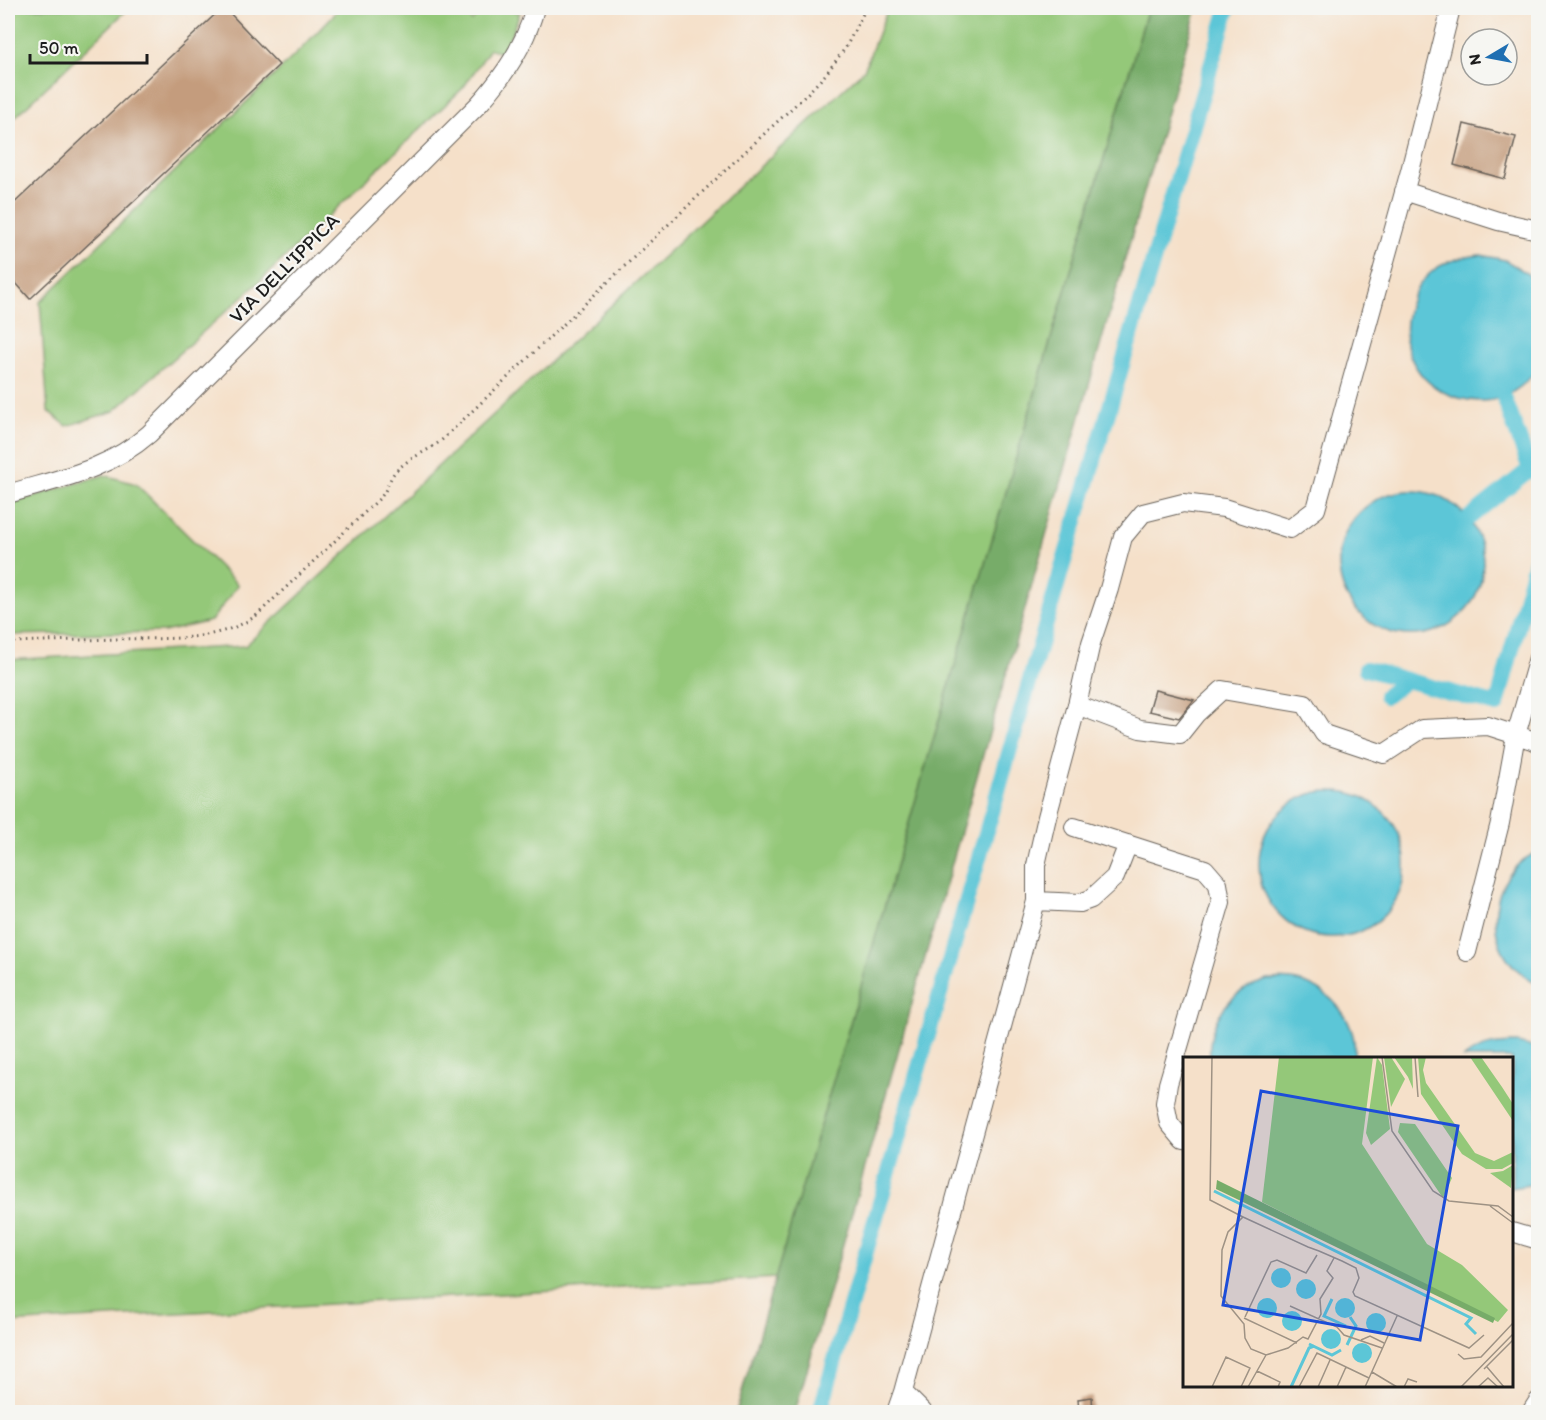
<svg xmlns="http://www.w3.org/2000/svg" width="1546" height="1420" viewBox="0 0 1546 1420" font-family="Itim,sans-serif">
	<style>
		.green { fill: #94c879; stroke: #58724a; stroke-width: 1.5 }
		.forest { fill: #77ac69; stroke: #4a6442; stroke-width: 1.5 }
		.water { fill: #5cc6d7; stroke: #3c717a; stroke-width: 1.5 }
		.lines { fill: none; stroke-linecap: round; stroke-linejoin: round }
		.canal { stroke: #5cc6d7; stroke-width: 16 }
		.building { fill: #c49c7d }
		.minor-casing { stroke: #686159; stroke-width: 20 }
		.path { stroke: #686159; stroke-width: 3; stroke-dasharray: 1.5 4.5; stroke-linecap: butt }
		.minor { stroke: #fff; stroke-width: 18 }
		.labels { text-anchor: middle; stroke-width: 4.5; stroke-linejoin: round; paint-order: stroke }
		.street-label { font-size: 20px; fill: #1c1c1c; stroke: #f6f6f2 }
		.inset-river { fill: none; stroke: #5cc6d7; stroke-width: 3 }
		.inset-road { fill: none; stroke: #9e9284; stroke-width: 1.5 }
		.view { fill: #1d4ed8; fill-opacity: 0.15; stroke: #1d4ed8; stroke-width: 3 }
		.inset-edge { fill: none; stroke: #1c1c1c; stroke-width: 3 }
	</style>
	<rect width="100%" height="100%" fill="#f6f6f2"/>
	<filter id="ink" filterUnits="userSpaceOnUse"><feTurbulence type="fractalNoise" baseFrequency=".0167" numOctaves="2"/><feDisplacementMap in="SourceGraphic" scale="12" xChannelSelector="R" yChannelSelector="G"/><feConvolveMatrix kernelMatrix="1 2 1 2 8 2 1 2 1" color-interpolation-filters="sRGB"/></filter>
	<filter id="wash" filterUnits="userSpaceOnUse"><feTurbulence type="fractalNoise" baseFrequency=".008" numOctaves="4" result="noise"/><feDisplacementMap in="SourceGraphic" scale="24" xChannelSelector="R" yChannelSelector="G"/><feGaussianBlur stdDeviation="1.35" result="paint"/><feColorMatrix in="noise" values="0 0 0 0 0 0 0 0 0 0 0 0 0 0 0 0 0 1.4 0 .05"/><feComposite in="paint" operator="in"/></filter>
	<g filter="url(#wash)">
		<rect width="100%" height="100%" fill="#f5e0c9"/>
		<path class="green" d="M15 8H129L8 124V15Z
			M340 8H459L472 21 484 8H504L520 13 503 54 490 49 463 88 257 284 114 411 67 426 48 411 40 302 302 48Z
			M888 8H1148L776 1278 8 1323V660L245 646 864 70Z
			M104 475 136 484 238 585 211 621 164 632 8 635V504Z"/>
		<path class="forest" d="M1148 8H1197L795 1412H736Z"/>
		<path class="water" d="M1481 255 1505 260 1527 273 1538 288V368C1529 380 1518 391 1503 397 1475 407 1439 397 1420 373 1396 342 1403 294 1434 270 1448 259 1465 257 1481 255Z
			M1339 563a72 72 0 1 1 144 0a72 72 0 1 1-144 0Z
			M1259 864a73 73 0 1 1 146 0a73 73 0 1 1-146 0Z
			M1538 852V984C1526 977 1515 970 1507 958 1483 923 1498 867 1538 852Z
			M1267 980C1275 980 1283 979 1291 980 1322 984 1348 1009 1354 1040 1355 1046 1354 1053 1354 1058H1210C1208 1031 1220 1004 1245 989 1251 985 1260 983 1267 980Z
			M1517 1043 1538 1048V1182L1534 1184 1512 1188V1058H1464C1480 1045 1497 1043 1517 1043Z"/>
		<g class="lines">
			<path class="canal" d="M1504 397 1530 469
				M1469 518 1530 469 1538 472
				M1366 669 1497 705 1538 551
				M1386 696 1406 680
				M820 1412 1062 568 1228 8"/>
		</g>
		<g id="blocks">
			<path class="building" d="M222 8H225L279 65 30 299 8 274V209Z
				M1464 124 1516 137 1505 179 1454 165Z
				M1155 690 1194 700 1179 718 1149 711Z
				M1092 1397 1093 1411 1079 1412 1078 1399Z"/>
		</g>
	</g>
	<g filter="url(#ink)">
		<use href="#blocks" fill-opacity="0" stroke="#686159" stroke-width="1.5"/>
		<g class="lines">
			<g class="minor-casing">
				<path id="minor" d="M1404 191 1498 221 1538 230
					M8 494C60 478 106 471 149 434L479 104C504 76 526 44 535 8
					M1077 705 1140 729 1180 734 1196 714 1222 690 1305 704 1324 734 1384 754 1422 729 1488 726 1538 742
					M1074 827 1205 869 1218 884 1221 902 1168 1084 1165 1103 1169 1123 1184 1141
					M1036 901 1080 903 1091 899 1115 877 1128 844
					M1467 952 1500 823 1516 735 1538 658
					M1512 1232 1538 1240
					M896 1412 903 1392
					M923 1412 903 1392 1036 901V865L1047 817 1077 705 1091 643 1109 589 1123 537 1143 513 1183 503 1224 508 1290 529 1316 509 1410 171 1451 8
					M1531 1412 1538 1401"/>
			</g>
			<path class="path" d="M8 642C44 641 81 640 118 639 164 638 218 643 257 615L380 498C388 490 389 477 397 470 411 456 430 451 444 438L733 163 806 95 826 74 846 47 866 8"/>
			<use href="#minor" class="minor"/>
		</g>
	</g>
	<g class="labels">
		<g class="street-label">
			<text transform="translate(284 268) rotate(-45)" y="7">VIA DELL'IPPICA</text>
		</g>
	</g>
	<g transform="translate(1183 1057)">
		<rect width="330" height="330" fill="#f5e0c9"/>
		<path d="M96 0H190L179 87 244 187 279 208 325 253 315 265 79 145ZM194 0 199 8 207 72 188 88 183 76ZM201 0H208L222 22 208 50ZM211 0H229L230 32 225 20ZM235 0H243L240 13 243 26 292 96 311 104 330 95V106L319 112H303L279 97 238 37ZM287 0H298L319 30 330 47V64ZM217 66 232 67 269 121 260 141 215 75ZM330 108 328 131 307 116 320 114Z" fill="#94c879"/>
		<path d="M34 123 312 261 310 266 33 132Z" fill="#77ac69"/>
		<path d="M88 221a10 10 0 1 1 20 0a10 10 0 1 1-20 0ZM113 232a10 10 0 1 1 20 0a10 10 0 1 1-20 0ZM74 251a10 10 0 1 1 20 0a10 10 0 1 1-20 0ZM152 251a10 10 0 1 1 20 0a10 10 0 1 1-20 0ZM99 264a10 10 0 1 1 20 0a10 10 0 1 1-20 0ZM183 266a10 10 0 1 1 20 0a10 10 0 1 1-20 0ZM138 282a10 10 0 1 1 20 0a10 10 0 1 1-20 0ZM169 296a10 10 0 1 1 20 0a10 10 0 1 1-20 0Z" fill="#5cc6d7"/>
		<path class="inset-river" d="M31 134 288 261 283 267 293 277M149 242 141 259 163 269M126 287 149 298 158 293M164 288 173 269 167 260M108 330 126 291 131 289"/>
		<path class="inset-road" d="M29 0 27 143 60 160M199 0 209 74 250 134 266 144 315 149 330 160M232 0 235 40M307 149 330 166M151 201 144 214 150 221 137 242 138 257 125 282 120 280 105 291 83 298 68 292 62 281 61 267 38 239 39 193 45 175 60 160 125 190 136 194 159 204 173 211 176 221 170 235 172 239 286 291 301 278M107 249 154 270 161 278 199 291M62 260 88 205 94 203 123 216 134 198M61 261 114 286M178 283 187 279 201 286M275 297 281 302 298 300 330 266M304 310 321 330M301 312 330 283M74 314 97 325 95 330M189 315 214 330M29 330 43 300 67 311 58 330M65 330 83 298M116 330 134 296 186 321M135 330 147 303M154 330 163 310M182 330 214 259M221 330 225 322 234 325M278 330 330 277M295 330 305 321 315 330"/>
		<path class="view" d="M78 34 275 69 237 283 40 248Z"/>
		<rect width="330" height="330" class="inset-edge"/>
	</g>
	<rect width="1546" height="1420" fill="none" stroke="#f6f6f2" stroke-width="30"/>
	<g transform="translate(1489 57) rotate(260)"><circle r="28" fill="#f6f6f2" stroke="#9f9f9c" stroke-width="1.5"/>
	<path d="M0-4.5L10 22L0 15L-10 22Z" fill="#1f6fb2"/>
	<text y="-9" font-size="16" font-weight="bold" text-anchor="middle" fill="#1c1c1c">N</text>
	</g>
	<path d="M30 54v9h117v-9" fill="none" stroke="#1c1c1c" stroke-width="3"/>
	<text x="39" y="54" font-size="18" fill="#1c1c1c" stroke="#f6f6f2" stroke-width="4.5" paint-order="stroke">50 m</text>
</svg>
